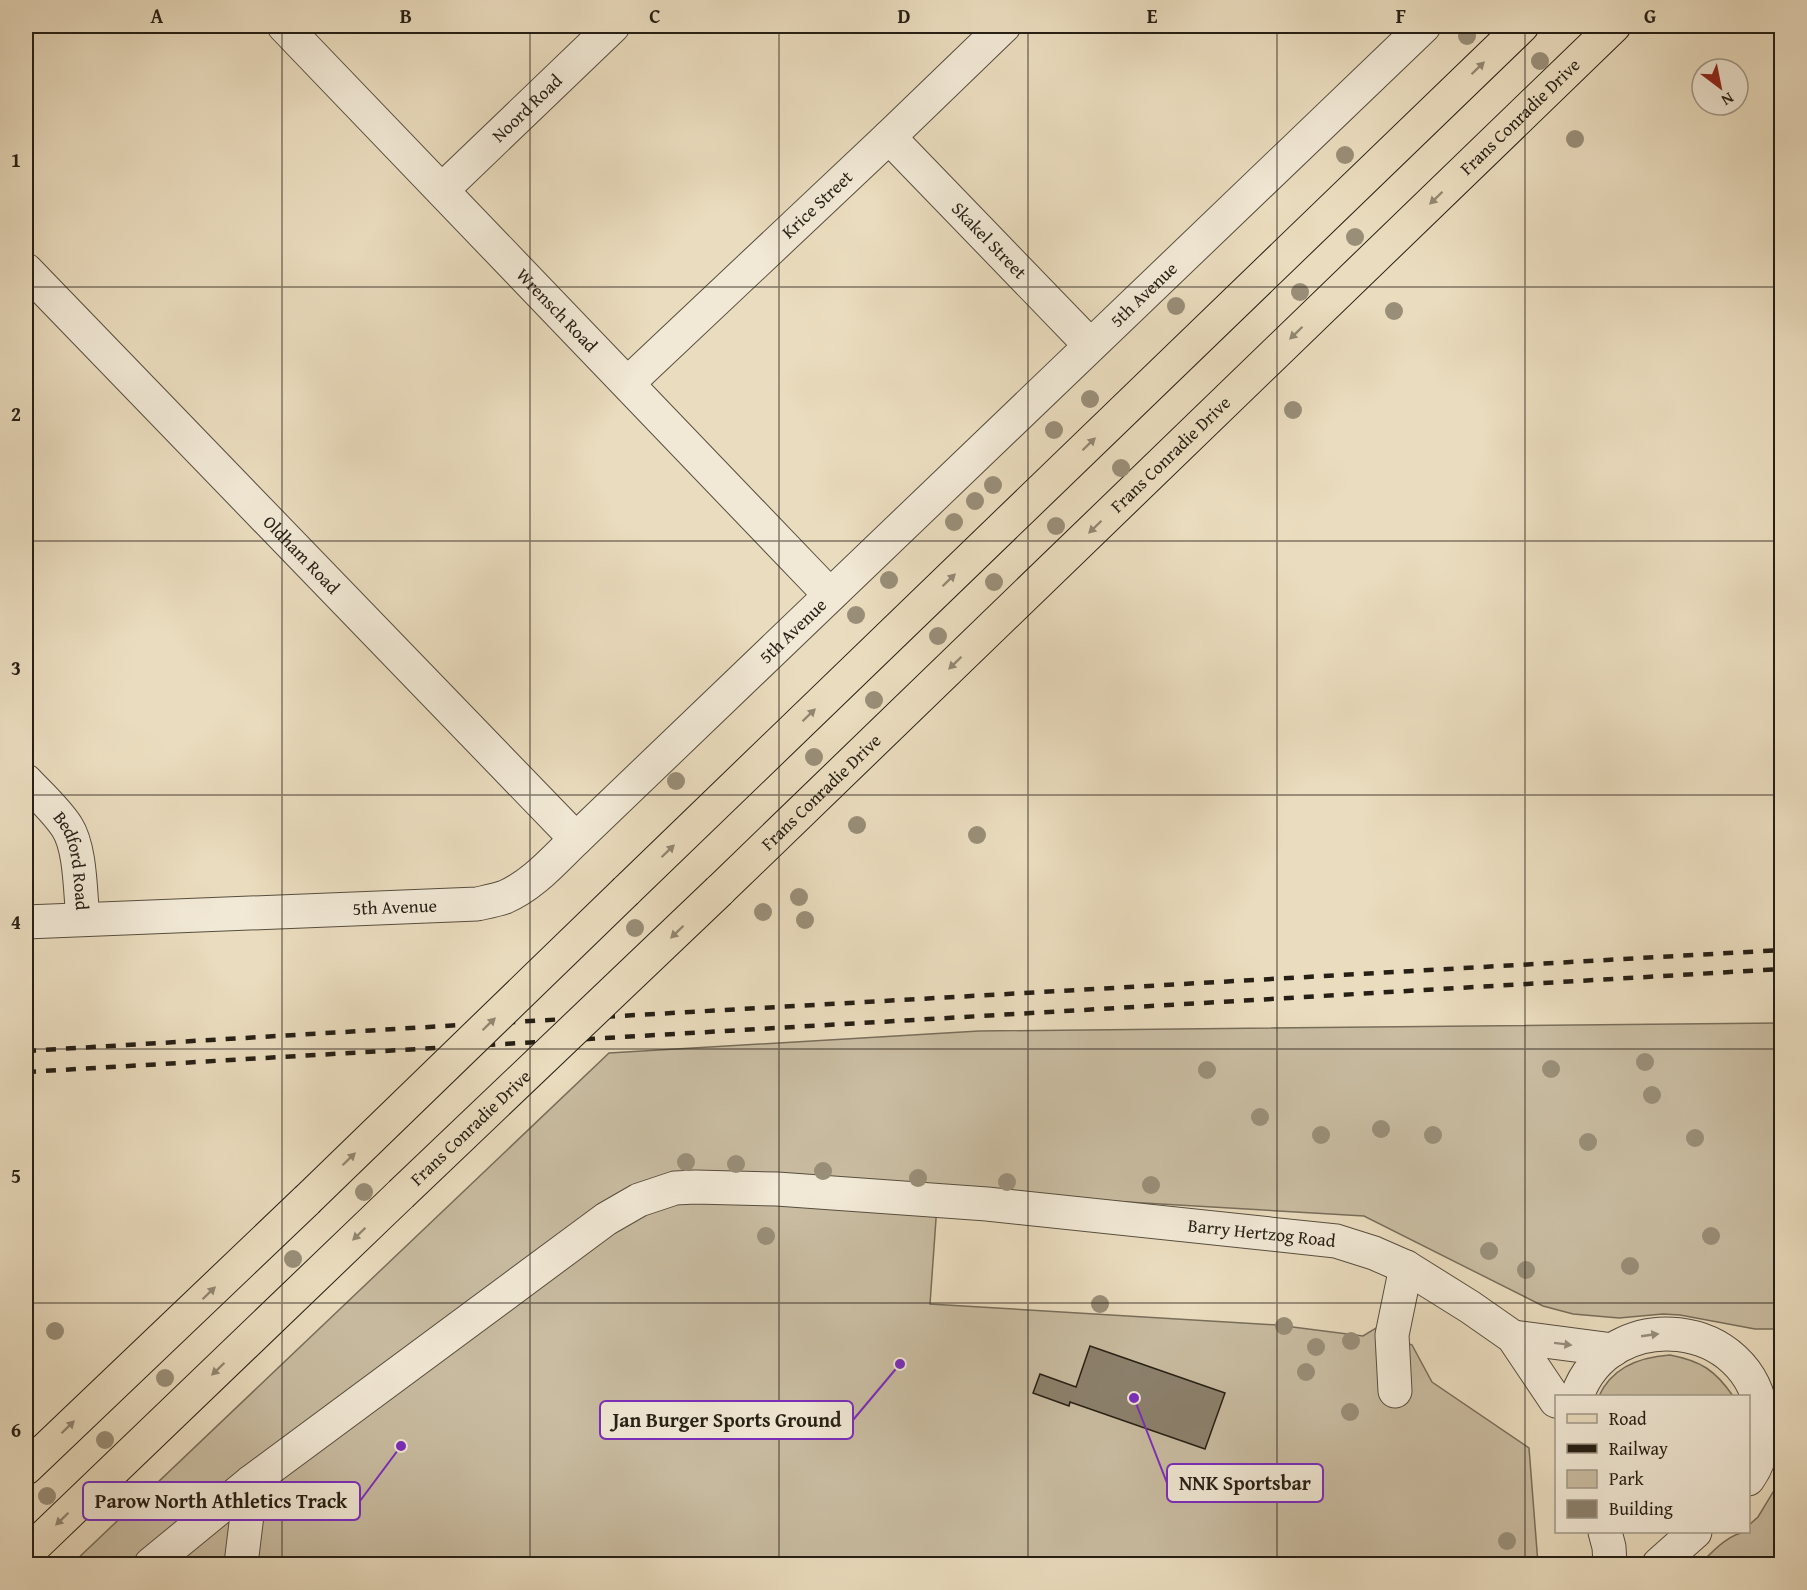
<svg xmlns="http://www.w3.org/2000/svg" width="1807" height="1590" viewBox="0 0 1807 1590" font-family="'Gentium Book Plus',serif">
	<style>
		.green { fill: #c9bca1; stroke: #786e5b; stroke-width: 1.5 }
		.building { fill: #8c816d; stroke: #261f15; stroke-width: 1.5 }
		.lines { fill: none; stroke-linecap: round; stroke-linejoin: round }
		.minor-casing { stroke: #574e3f; stroke-width: 35 }
		.major-casing { stroke: #261f15; stroke-width: 35 }
		.minor { stroke: #f1e8d5; stroke-width: 33 }
		.major { stroke: #eadcbe; stroke-width: 33 }
		.rail { stroke: #261f15; stroke-width: 4.5; stroke-dasharray: 10 10; stroke-linecap: butt }
		.major-bridge-casing { stroke: #261f15; stroke-width: 35; stroke-linecap: butt }
		.major-bridge { stroke: #eadcbe; stroke-width: 33 }
		.tree { fill: #998e78 }
		.oneway { fill: #928772 }
		.oneway2 { fill: #968e7f }
		.grid { fill: none; stroke: #261f15; stroke-width: 1.5; stroke-opacity: 0.55 }
		.labels { text-anchor: middle; stroke-width: 6; stroke-linejoin: round; paint-order: stroke }
		.street-label { font-size: 18px; fill: #261f15; stroke: #f1e8d5 }
		.leader { fill: none; stroke: #7b2cbf; stroke-width: 2 }
		.callout-dot { fill: #7b2cbf; stroke: #f1e8d5; stroke-width: 2 }
		.callout { fill: #f1e8d5; stroke: #7b2cbf; stroke-width: 2 }
		.callout-label { font-size: 20px; text-anchor: middle; font-weight: bold; fill: #261f15 }
		.neatline { fill: none; stroke: #261f15; stroke-width: 2 }
		.grid-label { font-size: 20px; text-anchor: middle; font-weight: bold; fill: #261f15 }
	</style>
	<rect width="100%" height="100%" fill="#eadcbe"/>
	<filter id="stains"><feTurbulence type="fractalNoise" baseFrequency=".00333" numOctaves="4"/><feColorMatrix values="0 0 0 0 .2 0 0 0 0 .09 0 0 0 0 .02 0 0 0 .5 -.17"/></filter>
	<radialGradient id="worn" r=".72"><stop offset=".6" stop-color="#630" stop-opacity="0"/><stop offset="1" stop-color="#630" stop-opacity=".3"/></radialGradient>
	<path class="green" d="M1781 1023V1329H1755L1680 1315 1663 1314 1619 1318 1573 1314 1543 1306 1364 1216 938 1191 930 1304 1277 1325 1363 1336 1376 1328 1412 1345 1432 1382 1529 1448 1538 1564H72L609 1053 979 1031Z
		M1670 1355C1701 1361 1715 1370 1733 1396H1599C1612 1367 1640 1357 1670 1355Z
		M1781 1479V1564H1700C1712 1552 1730 1532 1748 1532L1749 1525 1758 1517Z"/>
	<path class="building" d="M1090 1346 1225 1393 1205 1449 1070 1402 1069 1406 1033 1393 1040 1374 1076 1387Z
		M187 1559 223 1564H186Z"/>
	<g class="lines">
		<g class="minor-casing">
			<g id="minor">
				<path id="s1" d="M284 26 830 595"/>
				<path id="s2" d="M889 137 1090 345"/>
				<path id="s3" d="M442 190 613 26"/>
				<path id="s4" d="M26 270 576 839"/>
				<path id="s5" d="M628 383 889 137 1004 26"/>
				<path id="s6" d="M26 781C40 796 56 810 67 827 81 849 80 893 83 919"/>
				<path id="s7" d="M26 922 477 904C486 902 497 900 505 897 533 885 555 859 576 839L1424 26"/>
				<path d="M1513 1337 1613 1350"/>
				<path d="M1395 1391 1392 1335 1406 1267"/>
				<path d="M1577 1396C1610 1303 1753 1318 1762 1418 1765 1440 1761 1461 1748 1479"/>
				<path d="M1605 1532 1609 1547 1610 1564"/>
				<path id="s8" d="M151 1564 251 1482 606 1219 639 1200 675 1188 695 1187 777 1189 987 1204 1336 1241 1374 1253 1406 1267 1470 1307 1513 1337 1556 1401"/>
				<path d="M241 1564 251 1482"/>
				<path d="M1659 1564 1695 1532"/>
			</g>
		</g>
		<g class="major-casing">
			<g id="major">
				<path d="M626 891 1522 26"/>
				<path id="s9" d="M719 891 1614 26"/>
				<path d="M26 1468 307 1200"/>
				<path d="M26 1554 401 1194"/>
			</g>
		</g>
		<use href="#minor" class="minor"/>
		<use href="#major" class="major"/>
		<path class="rail" d="M26 1051 478 1024 1782 950
			M26 1072 1782 969"/>
		<g class="major-bridge-casing">
			<g id="major-bridge">
				<path id="s10" d="M401 1194 719 891"/>
				<path d="M307 1200 626 891"/>
			</g>
		</g>
		<use href="#major-bridge" class="major-bridge"/>
	</g>
	<g class="tree">
		<circle cx="1467" cy="36" r="9"/>
		<circle cx="1540" cy="61" r="9"/>
		<circle cx="1575" cy="139" r="9"/>
		<circle cx="1345" cy="155" r="9"/>
		<circle cx="1355" cy="237" r="9"/>
		<circle cx="1300" cy="292" r="9"/>
		<circle cx="1176" cy="306" r="9"/>
		<circle cx="1394" cy="311" r="9"/>
		<circle cx="1090" cy="399" r="9"/>
		<circle cx="1293" cy="410" r="9"/>
		<circle cx="1054" cy="430" r="9"/>
		<circle cx="1121" cy="468" r="9"/>
		<circle cx="993" cy="485" r="9"/>
		<circle cx="975" cy="501" r="9"/>
		<circle cx="954" cy="522" r="9"/>
		<circle cx="1056" cy="526" r="9"/>
		<circle cx="889" cy="580" r="9"/>
		<circle cx="994" cy="582" r="9"/>
		<circle cx="856" cy="615" r="9"/>
		<circle cx="938" cy="636" r="9"/>
		<circle cx="874" cy="700" r="9"/>
		<circle cx="814" cy="757" r="9"/>
		<circle cx="676" cy="781" r="9"/>
		<circle cx="857" cy="825" r="9"/>
		<circle cx="977" cy="835" r="9"/>
		<circle cx="799" cy="897" r="9"/>
		<circle cx="763" cy="912" r="9"/>
		<circle cx="805" cy="920" r="9"/>
		<circle cx="635" cy="928" r="9"/>
		<circle cx="1645" cy="1062" r="9"/>
		<circle cx="1551" cy="1069" r="9"/>
		<circle cx="1207" cy="1070" r="9"/>
		<circle cx="1652" cy="1095" r="9"/>
		<circle cx="1260" cy="1117" r="9"/>
		<circle cx="1381" cy="1129" r="9"/>
		<circle cx="1321" cy="1135" r="9"/>
		<circle cx="1433" cy="1135" r="9"/>
		<circle cx="1695" cy="1138" r="9"/>
		<circle cx="1588" cy="1142" r="9"/>
		<circle cx="686" cy="1162" r="9"/>
		<circle cx="736" cy="1164" r="9"/>
		<circle cx="823" cy="1171" r="9"/>
		<circle cx="918" cy="1178" r="9"/>
		<circle cx="1007" cy="1182" r="9"/>
		<circle cx="1151" cy="1185" r="9"/>
		<circle cx="364" cy="1192" r="9"/>
		<circle cx="766" cy="1236" r="9"/>
		<circle cx="1711" cy="1236" r="9"/>
		<circle cx="1489" cy="1251" r="9"/>
		<circle cx="293" cy="1259" r="9"/>
		<circle cx="1630" cy="1266" r="9"/>
		<circle cx="1526" cy="1270" r="9"/>
		<circle cx="1100" cy="1304" r="9"/>
		<circle cx="1284" cy="1326" r="9"/>
		<circle cx="55" cy="1331" r="9"/>
		<circle cx="1351" cy="1341" r="9"/>
		<circle cx="1316" cy="1347" r="9"/>
		<circle cx="1306" cy="1372" r="9"/>
		<circle cx="165" cy="1378" r="9"/>
		<circle cx="1350" cy="1412" r="9"/>
		<circle cx="105" cy="1440" r="9"/>
		<circle cx="47" cy="1496" r="9"/>
		<circle cx="1507" cy="1541" r="9"/>
	</g>
	<defs><path id="oneway-solid" d="M-6-.8H1V-3.2L6.5 0L1 3.2V.8H-6Z" transform="scale(1.5)"/></defs>
	<g class="oneway">
		<use href="#oneway-solid" transform="translate(1478 68) rotate(-44)"/>
		<use href="#oneway-solid" transform="translate(1436 198) rotate(136)"/>
		<use href="#oneway-solid" transform="translate(1296 333) rotate(136)"/>
		<use href="#oneway-solid" transform="translate(1089 444) rotate(-44)"/>
		<use href="#oneway-solid" transform="translate(1095 527) rotate(136)"/>
		<use href="#oneway-solid" transform="translate(949 580) rotate(-44)"/>
		<use href="#oneway-solid" transform="translate(955 663) rotate(136)"/>
		<use href="#oneway-solid" transform="translate(809 715) rotate(-44)"/>
		<use href="#oneway-solid" transform="translate(668 851) rotate(-44)"/>
		<use href="#oneway-solid" transform="translate(677 932) rotate(136)"/>
		<use href="#oneway-solid" transform="translate(489 1024) rotate(-44)"/>
		<use href="#oneway-solid" transform="translate(349 1159) rotate(-44)"/>
		<use href="#oneway-solid" transform="translate(359 1234) rotate(136)"/>
		<use href="#oneway-solid" transform="translate(209 1293) rotate(-44)"/>
		<use href="#oneway-solid" transform="translate(218 1369) rotate(136)"/>
		<use href="#oneway-solid" transform="translate(68 1427) rotate(-44)"/>
		<use href="#oneway-solid" transform="translate(62 1519) rotate(136)"/>
	</g>
	<g class="oneway2">
		<use href="#oneway-solid" transform="translate(1650 1335) rotate(-8)"/>
		<use href="#oneway-solid" transform="translate(1563 1344) rotate(7)"/>
	</g>
	<path class="grid" d="M282 26V1564M530 26V1564M779 26V1564M1028 26V1564M1277 26V1564M1525 26V1564M26 287H1782M26 541H1782M26 795H1782M26 1049H1782M26 1303H1782"/>
	<g class="labels">
		<g class="street-label">
			<text dy="6" stroke="none"><textPath href="#s3" startOffset="118">Noord Road</textPath></text>
			<text dy="6" stroke="none"><textPath href="#s9" startOffset="1114">Frans Conradie Drive</textPath></text>
			<text dy="6" stroke="none"><textPath href="#s5" startOffset="260">Krice Street</textPath></text>
			<text dy="6" stroke="none"><textPath href="#s2" startOffset="144">Skakel Street</textPath></text>
			<text dy="6" stroke="none"><textPath href="#s7" startOffset="1359">5th Avenue</textPath></text>
			<text dy="6" stroke="none"><textPath href="#s1" startOffset="394">Wrensch Road</textPath></text>
			<text dy="6" stroke="none"><textPath href="#s9" startOffset="628">Frans Conradie Drive</textPath></text>
			<text dy="6" stroke="none"><textPath href="#s4" startOffset="396">Oldham Road</textPath></text>
			<text dy="6" stroke="none"><textPath href="#s7" startOffset="873">5th Avenue</textPath></text>
			<text dy="6" stroke="none"><textPath href="#s9" startOffset="142">Frans Conradie Drive</textPath></text>
			<text dy="6" stroke="none"><textPath href="#s6" startOffset="96">Bedford Road</textPath></text>
			<text dy="6" stroke="none"><textPath href="#s7" startOffset="369">5th Avenue</textPath></text>
			<text dy="6" stroke="none"><textPath href="#s10" startOffset="96">Frans Conradie Drive</textPath></text>
			<text dy="6" stroke="none"><textPath href="#s8" startOffset="1236">Barry Hertzog Road</textPath></text>
		</g>
	</g>
	<path class="leader" d="M900 1364L853 1420M1134 1398L1167 1483M401 1446L360 1501"/>
	<g class="callout-dot">
		<circle cx="900" cy="1364" r="6"/>
		<circle cx="1134" cy="1398" r="6"/>
		<circle cx="401" cy="1446" r="6"/>
	</g>
	<g class="callout">
		<rect x="600" y="1401" width="253" height="38" rx="6"/>
		<rect x="1167" y="1464" width="156" height="38" rx="6"/>
		<rect x="83" y="1482" width="277" height="38" rx="6"/>
	</g>
	<g class="callout-label">
		<text x="727" y="1427">Jan Burger Sports Ground</text>
		<text x="1245" y="1490">NNK Sportsbar</text>
		<text x="221" y="1508">Parow North Athletics Track</text>
	</g>
	<rect width="1807" height="1590" fill="none" stroke="#eadcbe" stroke-width="66"/>
	<rect x="1555" y="1395" width="195" height="138" fill="#f1e8d5" stroke="#a09888" stroke-width="1.5"/>
	<rect x="1567" y="1414" width="30" height="9" fill="#eadcbe" stroke="#a09888" stroke-width="1.5"/>
	<text x="1609" y="1425" font-size="18" fill="#261f15">Road</text>
	<rect x="1567" y="1444" width="30" height="9" fill="#261f15" stroke="#a09888" stroke-width="1.5"/>
	<text x="1609" y="1455" font-size="18" fill="#261f15">Railway</text>
	<rect x="1567" y="1470" width="30" height="18" fill="#c9bca1" stroke="#a09888" stroke-width="1.5"/>
	<text x="1609" y="1485" font-size="18" fill="#261f15">Park</text>
	<rect x="1567" y="1500" width="30" height="18" fill="#8c816d" stroke="#a09888" stroke-width="1.5"/>
	<text x="1609" y="1515" font-size="18" fill="#261f15">Building</text>
	<g transform="translate(1720 87) rotate(148)"><circle r="28" fill="#f1e8d5" stroke="#a09888" stroke-width="1.5"/>
	<path d="M0-4.5L10 22L0 15L-10 22Z" fill="#8f2418"/>
	<text y="-9" font-size="16" font-weight="bold" text-anchor="middle" fill="#261f15">N</text>
	</g>
	<rect x="33" y="33" width="1741" height="1524" class="neatline"/>
	<g class="grid-label">
		<text x="157" y="23">A</text>
		<text x="406" y="23">B</text>
		<text x="655" y="23">C</text>
		<text x="904" y="23">D</text>
		<text x="1152" y="23">E</text>
		<text x="1401" y="23">F</text>
		<text x="1650" y="23">G</text>
		<text x="16" y="167">1</text>
		<text x="16" y="421">2</text>
		<text x="16" y="675">3</text>
		<text x="16" y="929">4</text>
		<text x="16" y="1183">5</text>
		<text x="16" y="1437">6</text>
	</g>
	<rect width="100%" height="100%" filter="url(#stains)"/>
	<rect width="100%" height="100%" fill="url(#worn)"/>
</svg>
